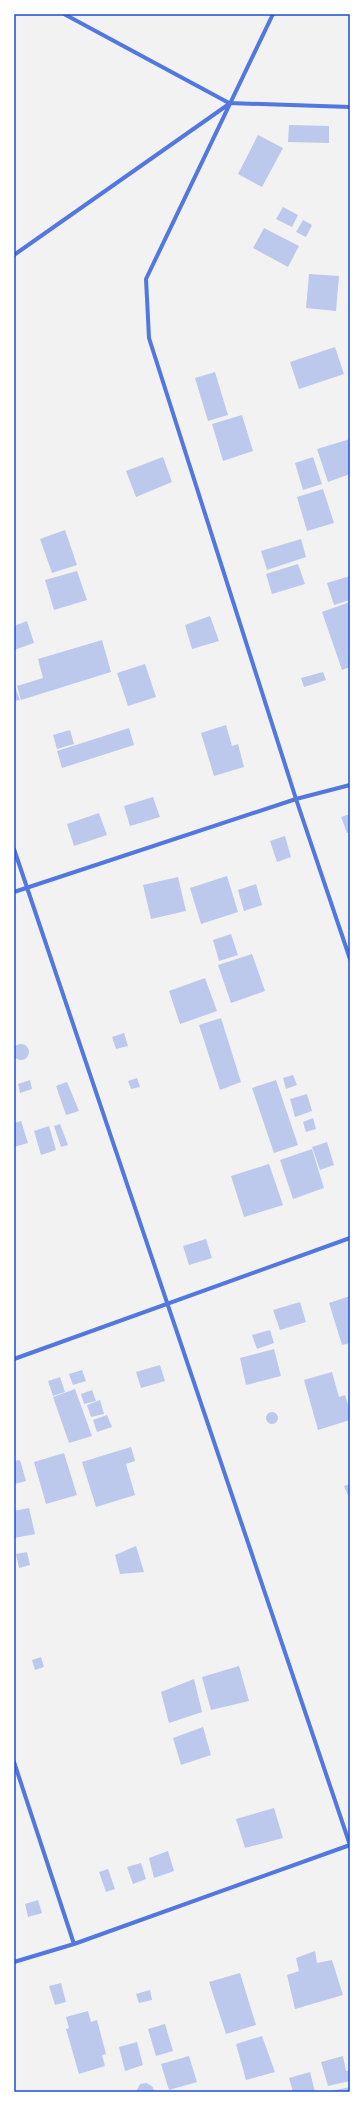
<svg xmlns="http://www.w3.org/2000/svg" width="364" height="2106" viewBox="0 0 364 2106" font-family="'Source Sans 3',sans-serif">
	<style>
		.building { fill: #bdc9ec }
		.lines { fill: none; stroke-linecap: round; stroke-linejoin: round }
		.minor { stroke: #5277de; stroke-width: 4 }
		.neatline { fill: none; stroke: #1d4ed8; stroke-width: 1.5 }
	</style>
	<rect width="100%" height="100%" fill="#f2f2f2"/>
	<path class="building" d="M289 125 329 126V143L288 142Z
		M258 135 283 148 262 187 238 174Z
		M283 207 298 215 292 227 276 219Z
		M303 220 312 225 306 237 296 232Z
		M264 228 299 246 288 267 253 248Z
		M309 274 339 276 336 311 306 308Z
		M335 347 344 374 299 389 290 362Z
		M215 372 228 415 208 421 195 378Z
		M242 415 253 451 223 461 212 424Z
		M350 439V474L328 482 317 449Z
		M163 457 172 482 136 497 126 471Z
		M313 457 322 484 303 490 295 463Z
		M323 489 334 523 307 531 297 497Z
		M65 530 77 565 52 573 40 539Z
		M301 539 306 557 267 570 261 551Z
		M298 564 305 584 272 594 266 574Z
		M77 571 87 600 54 610 45 580Z
		M350 576V600L334 605 327 583Z
		M350 602V667L342 670 322 612Z
		M210 616 219 641 192 649 185 625Z
		M27 621 34 643 14 650V626Z
		M102 640 111 672 21 700 17 686 43 678 38 659Z
		M145 664 156 697 128 706 117 673Z
		M323 672 326 680 304 687 301 678Z
		M14 684 20 700 14 701Z
		M226 725 232 746 238 744 244 767 214 776 201 733Z
		M129 728 134 745 62 768 57 751Z
		M70 730 74 744 57 749 53 735Z
		M153 797 160 817 130 826 124 806Z
		M99 813 107 835 74 846 67 824Z
		M350 814V832L347 833 341 817Z
		M285 836 291 857 277 862 270 841Z
		M227 876 238 912 201 924 190 888Z
		M178 877 186 911 151 919 143 885Z
		M256 884 262 905 244 911 238 890Z
		M231 934 238 955 219 961 213 940Z
		M252 954 265 991 231 1003 218 965Z
		M205 978 217 1011 180 1024 169 991Z
		M221 1018 241 1082 220 1090 199 1025Z
		M124 1033 128 1046 116 1049 112 1037Z
		M13 1052a8 8 0 1 1 16 0a8 8 0 1 1-16 0Z
		M293 1075 297 1085 286 1089 283 1078Z
		M137 1078 140 1087 131 1089 128 1081Z
		M30 1080 32 1089 20 1093 18 1084Z
		M276 1080 298 1145 274 1153 252 1088Z
		M67 1082 79 1111 66 1115 56 1086Z
		M307 1094 312 1111 295 1117 290 1099Z
		M313 1118 316 1129 306 1132 303 1122Z
		M21 1121 28 1143 14 1147V1123Z
		M60 1124 68 1145 61 1147 54 1126Z
		M49 1126 56 1150 41 1155 34 1131Z
		M327 1142 334 1165 320 1170 312 1147Z
		M312 1149 324 1188 293 1199 280 1160Z
		M269 1164 283 1205 244 1217 231 1176Z
		M206 1239 212 1258 189 1265 183 1246Z
		M350 1296V1343L342 1345 329 1303Z
		M300 1302 306 1322 280 1330 273 1310Z
		M270 1330 274 1343 257 1349 252 1335Z
		M274 1349 281 1376 246 1385 240 1358Z
		M160 1365 165 1381 141 1388 136 1372Z
		M82 1370 86 1381 73 1385 69 1374Z
		M332 1372 339 1397 345 1395 350 1411V1420L318 1430 304 1380Z
		M60 1377 65 1392 53 1396 48 1381Z
		M75 1389 92 1436 69 1443 53 1397Z
		M92 1390 96 1401 84 1404 81 1394Z
		M100 1400 104 1414 91 1417 87 1405Z
		M266 1418a6 6 0 1 1 12 0a6 6 0 1 1-12 0Z
		M107 1415 112 1427 97 1432 93 1420Z
		M131 1447 135 1461 126 1464 135 1495 96 1507 82 1462Z
		M64 1453 77 1495 46 1504 34 1462Z
		M20 1460 26 1481 14 1484V1461Z
		M350 1484V1500L344 1486Z
		M29 1508 35 1534 14 1538V1511Z
		M136 1546 144 1572 120 1574 115 1555Z
		M27 1552 30 1565 19 1568 16 1554Z
		M41 1657 44 1667 35 1670 32 1660Z
		M239 1666 249 1701 211 1710 202 1677Z
		M194 1679 202 1712 169 1723 161 1692Z
		M203 1727 211 1755 181 1765 173 1738Z
		M274 1808 283 1838 245 1848 236 1819Z
		M168 1851 174 1871 154 1878 149 1858Z
		M141 1863 146 1879 133 1884 127 1867Z
		M108 1869 115 1889 106 1892 99 1872Z
		M38 1900 42 1913 28 1917 25 1904Z
		M315 1951 317 1963 332 1960 343 1995 295 2009 287 1975 299 1971 296 1958Z
		M240 1973 256 2025 226 2034 209 1982Z
		M61 1983 66 2002 55 2005 49 1986Z
		M150 1990 152 2000 139 2003 136 1994Z
		M88 2011 91 2022 97 2020 106 2054 102 2055 105 2066 79 2074 66 2029 69 2028 66 2017Z
		M165 2024 173 2051 156 2056 148 2029Z
		M262 2036 275 2072 246 2080 236 2044Z
		M137 2042 143 2065 125 2071 119 2047Z
		M189 2056 197 2082 169 2090 161 2064Z
		M343 2056 346 2071 350 2070V2081L328 2086 321 2062Z
		M310 2072 315 2092H293L289 2078Z
		M146 2083 152 2086 155 2092H136L140 2084Z
		M350 2087V2092H331V2091Z"/>
	<g class="lines">
		<path class="minor" d="M64 14 229 103 350 107
			M273 14 146 279 149 338 296 799 350 959
			M14 255 229 104
			M14 849 350 1845
			M14 892 296 799 350 785
			M14 1359 350 1238
			M14 1762 74 1944
			M14 1962 74 1944 350 1845"/>
	</g>
	<rect width="364" height="2106" fill="none" stroke="#ffffff" stroke-width="30"/>
	<rect x="15" y="15" width="334" height="2076" class="neatline"/>
</svg>
